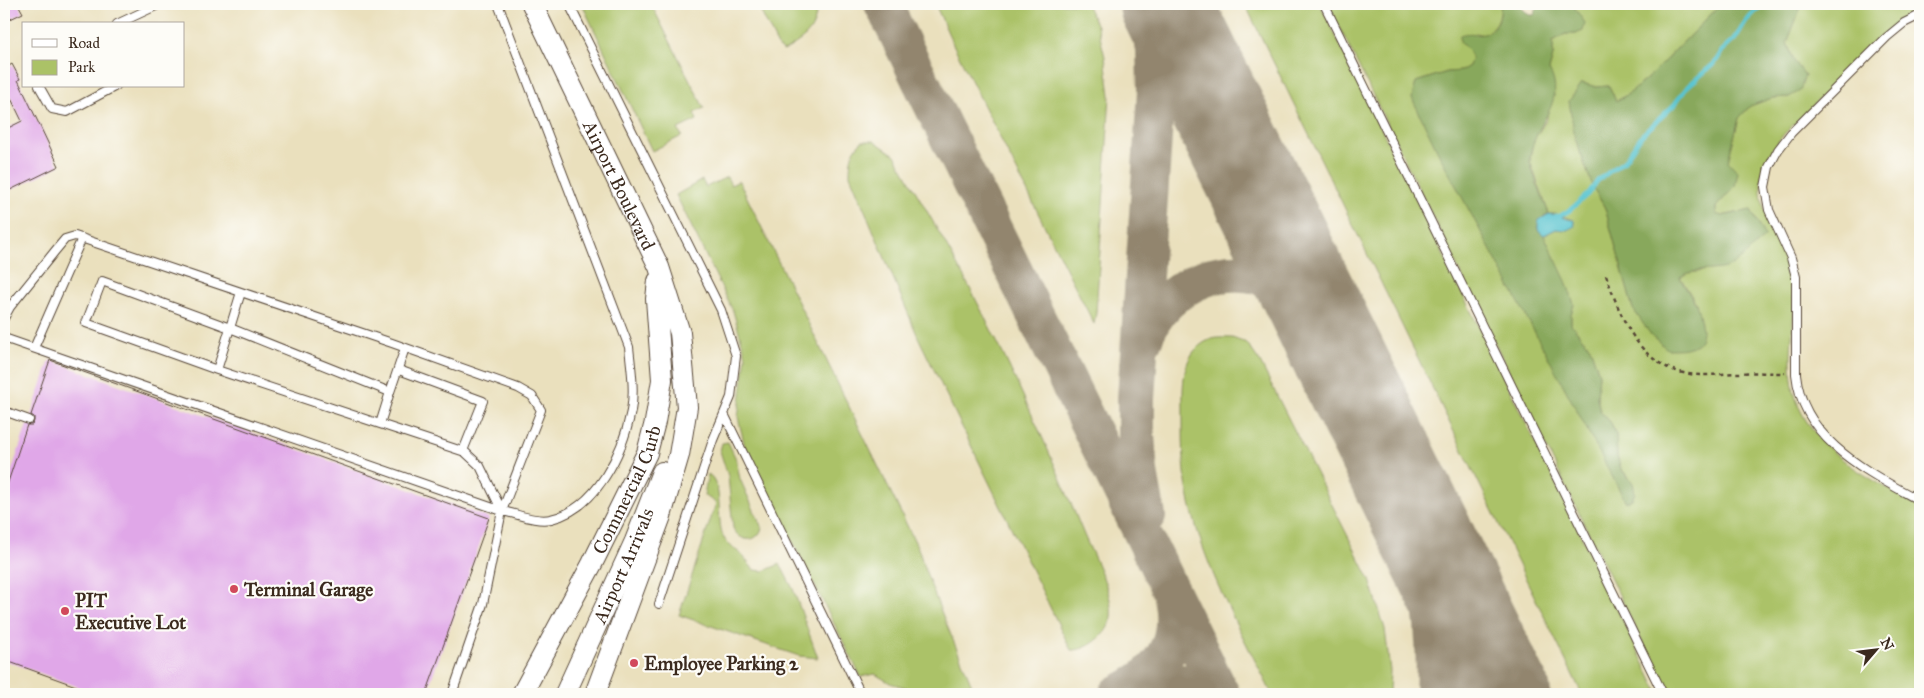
<svg xmlns="http://www.w3.org/2000/svg" width="1924" height="698" viewBox="0 0 1924 698" font-family="'IM FELL Great Primer',serif">
	<style>
		.green { fill: #abc267; stroke: #737642 }
		.forest { fill: #88a85c; stroke: #62693d }
		.water { fill: #58c4d0; stroke: #4a7777 }
		.lines { fill: none; stroke-linecap: round; stroke-linejoin: round }
		.stream { stroke: #58c4d0; stroke-width: 4.5 }
		.taxiway { stroke: #92856e; stroke-width: 38 }
		.runway { stroke: #92856e; stroke-width: 94 }
		.building { fill: #e0a7e8 }
		.service-casing { stroke: #554536; stroke-width: 10 }
		.tertiary-casing { stroke: #554536; stroke-width: 22 }
		.path { stroke: #554536; stroke-width: 2.5; stroke-dasharray: 4 4; stroke-linecap: butt }
		.service { stroke: #fff; stroke-width: 8 }
		.tertiary { stroke: #fff; stroke-width: 20 }
		.poi-dot { fill: #d1495b; stroke: #fdfcf7; stroke-width: 2 }
		.labels { text-anchor: middle; stroke-width: 4.5; stroke-linejoin: round; paint-order: stroke }
		.street-label { font-size: 19px; fill: #3b2a1e; stroke: #fdfcf7 }
		.poi-label { font-size: 19px; font-weight: bold; fill: #3b2a1e; stroke: #fdfcf7; text-anchor: start }
	</style>
	<rect width="100%" height="100%" fill="#fdfcf7"/>
	<filter id="ink" filterUnits="userSpaceOnUse"><feTurbulence type="fractalNoise" baseFrequency=".02" numOctaves="2"/><feDisplacementMap in="SourceGraphic" scale="10" xChannelSelector="R" yChannelSelector="G"/><feConvolveMatrix kernelMatrix="1 2 1 2 8 2 1 2 1" color-interpolation-filters="sRGB"/></filter>
	<filter id="wash" filterUnits="userSpaceOnUse"><feTurbulence type="fractalNoise" baseFrequency=".0096" numOctaves="4" result="noise"/><feDisplacementMap in="SourceGraphic" scale="20" xChannelSelector="R" yChannelSelector="G"/><feGaussianBlur stdDeviation="1.12" result="paint"/><feColorMatrix in="noise" values="0 0 0 0 0 0 0 0 0 0 0 0 0 0 0 0 0 1.4 0 .05"/><feComposite in="paint" operator="in"/></filter>
	<g filter="url(#wash)">
		<rect width="100%" height="100%" fill="#eae0bd"/>
		<path class="green" d="M582 4H651L704 108 694 113 697 120 678 129 682 136 652 151Z
			M757 4H817C816 32 806 37 784 51L779 48Z
			M935 4H1086L1098 28 1105 57 1110 95 1096 313 1094 324 953 44Z
			M1245 4H1320L1659 694H1582Z
			M1328 4H1501C1501 18 1496 28 1484 35L1476 33 1460 42 1468 50 1473 59 1469 66 1461 71 1447 72 1416 82 1626 502 1629 477 1621 469 1617 456 1616 435 1611 423 1600 411 1597 397 1599 374 1590 347 1571 324V314L1574 304 1544 235 1556 229 1567 230 1574 220 1556 214H1549L1530 161 1533 141 1547 119 1549 70 1553 56V41L1565 34H1576L1575 6 1572 4H1721L1651 75 1630 93 1616 101 1609 86 1596 87 1582 83 1575 138 1593 187 1605 208 1633 309 1697 305 1680 277C1693 269 1692 274 1702 271 1725 264 1747 251 1765 237L1751 210 1721 216 1716 214V207L1735 186 1728 161 1739 118 1750 106 1772 98 1789 97 1805 75 1794 61 1787 43 1802 4H1920V10L1908 15 1894 25 1784 134C1772 149 1761 166 1761 185 1760 221 1787 248 1792 282 1799 326 1779 374 1804 417 1829 460 1878 483 1920 506V694H1668Z
			M862 141H874L895 155C921 201 948 247 973 294 1013 372 1051 453 1084 535 1093 556 1114 593 1111 617 1110 634 1087 651 1071 650L918 337 850 175C850 160 851 152 862 141Z
			M727 177 731 185 739 181 918 548C933 597 956 645 975 693L974 694H929L890 683 875 674 861 677 745 447 738 417 746 356 733 311 676 195 702 180 706 187Z
			M1232 338 1247 343 1260 362 1370 580 1385 629 1390 671 1389 694H1272C1239 628 1200 562 1187 488 1183 463 1183 438 1183 413 1183 386 1180 353 1209 340 1215 337 1225 338 1232 338Z
			M728 442 736 459 740 479 762 528C757 544 739 542 733 528L728 476 720 451 722 443Z
			M708 474C725 484 715 521 724 538 729 546 735 549 741 554 746 559 749 565 754 570L764 571 780 564 793 589 818 658 799 656 679 615 716 503 704 495Z"/>
		<path class="forest" d="M1500 4H1520L1522 8 1529 15H1534L1538 6 1542 4H1572L1585 23 1583 31 1576 34H1565L1553 41V56L1549 70C1569 102 1530 128 1530 160 1530 168 1545 203 1549 214L1545 215 1537 227 1538 230 1544 235 1566 281 1574 304 1571 314V324L1590 347 1599 374 1597 398 1600 411 1611 423 1616 435 1617 456 1621 469 1633 483 1635 493 1632 499 1626 502 1441 158 1412 98 1416 82 1447 72 1461 71 1469 66 1472 58 1468 50 1460 42V35C1472 31 1477 36 1484 34 1497 32 1502 14 1500 4Z
			M1721 4H1802L1787 43 1794 61 1805 75 1800 91 1789 97 1772 98 1750 106 1739 118 1728 161 1738 172 1735 186 1716 207V214L1722 216 1751 210 1765 237C1757 243 1739 262 1731 266 1715 273 1696 267 1680 277 1684 287 1691 295 1696 304 1698 309 1699 314 1700 319 1708 348 1690 349 1667 349L1651 335 1633 309 1605 208 1593 187 1575 138 1569 101 1582 83 1596 87 1609 86 1616 101 1630 93 1651 75Z"/>
		<path class="water" d="M1549 214C1558 214 1565 220 1574 220L1575 226 1567 230 1556 229 1544 235C1537 230 1537 228 1539 220Z"/>
		<g class="lines">
			<path class="stream" d="M1556 216H1560L1570 210 1588 194 1598 180 1624 161 1642 135 1674 105 1688 86 1715 63 1722 51 1735 39 1746 21 1763 4"/>
			<path class="taxiway" d="M883 4 1221 694
				M1146 4 1155 49 1156 91 1136 399V435L1139 472 1147 516
				M1143 341C1163 281 1238 250 1291 292 1315 311 1328 340 1343 365
				M1371 422C1383 452 1396 481 1408 510 1430 569 1437 632 1434 694
				M1129 689C1155 678 1184 678 1209 694
				M1118 694C1159 674 1182 645 1172 598"/>
			<path class="runway" d="M1166 4 1504 694"/>
		</g>
		<g id="blocks">
			<path class="building" d="M4 4H18L23 13 4 22Z
				M12 64 20 79 18 80 59 166 4 193V130L22 121 4 84V69Z
				M50 360 489 518 426 694H98L4 660V494L27 425H32L34 421V417L31 415Z"/>
		</g>
	</g>
	<g filter="url(#ink)">
		<use href="#blocks" fill-opacity="0" stroke="#554536" stroke-width="1"/>
		<g class="lines">
			<g class="service-casing">
				<path id="service" d="M569 4 721 310 736 356 731 397 713 440 659 604
					M1324 4 1663 694
					M1920 15 1904 23 1887 37 1791 133 1778 150 1769 167 1765 187 1769 210 1791 258 1796 277V374C1803 441 1867 471 1920 501
					M117 24 160 4
					M39 86 52 109 67 112 116 86
					M241 292 230 328 390 392 380 424 465 452 480 466 502 511
					M4 318 10 307 55 251 65 239 75 236 392 343 518 388 532 396 541 410 502 511 483 604 452 694
					M4 338 502 511C518 514 535 522 551 519 596 509 623 453 631 411 635 391 631 367 629 347L498 4
					M34 348 82 238
					M217 370 230 328 102 281 86 323 217 370 380 424
					M399 370 483 401 463 451
					M390 392 405 348
					M4 411 29 420
					M724 414 858 688 856 694"/>
			</g>
			<g class="tertiary-casing">
				<g id="tertiary">
					<path id="s1" d="M532 4 659 267 680 333 687 407 679 455 661 516 595 694"/>
					<path id="s2" d="M522 694 592 564 647 453 655 422 662 380 656 299 658 281"/>
					<path id="s3" d="M565 694 635 541 662 472"/>
				</g>
			</g>
			<path class="path" d="M1606 275C1623 324 1643 376 1705 375 1716 375 1728 373 1739 373 1754 372 1770 373 1785 373"/>
			<use href="#service" class="service"/>
			<use href="#tertiary" class="tertiary"/>
		</g>
	</g>
	<g class="poi-dot">
		<circle cx="234" cy="589" r="5"/>
		<circle cx="65" cy="611" r="5"/>
		<circle cx="634" cy="663" r="5"/>
	</g>
	<g class="labels">
		<g class="street-label">
			<text dy="7" stroke="none"><textPath href="#s1" startOffset="201">Airport Boulevard</textPath></text>
			<text dy="7" stroke="none"><textPath href="#s2" startOffset="230">Commercial Curb</textPath></text>
			<text dy="7" stroke="none"><textPath href="#s3" startOffset="141">Airport Arrivals</textPath></text>
		</g>
		<g class="poi-label">
			<text x="244" y="596">Terminal Garage</text>
			<text x="75" y="607">PIT<tspan x="75" dy="22">Executive Lot</tspan></text>
			<text x="644" y="670">Employee Parking 2</text>
		</g>
	</g>
	<rect width="1924" height="698" fill="none" stroke="#fdfcf7" stroke-width="20"/>
	<rect x="22" y="22" width="162" height="65" fill="#fdfcf7" stroke="#afa8a0"/>
	<rect x="32" y="39" width="25" height="8" fill="#ffffff" stroke="#afa8a0"/>
	<text x="68" y="48" font-size="15" fill="#3b2a1e">Road</text>
	<rect x="32" y="60" width="25" height="15" fill="#abc267" stroke="#afa8a0"/>
	<text x="68" y="72" font-size="15" fill="#3b2a1e">Park</text>
	<g transform="translate(1876 650) rotate(62)" stroke="#fdfcf7" stroke-width="4" paint-order="stroke">
	<path d="M0-4L9 19L0 12L-9 19Z" fill="#3b2a1e"/>
	<text y="-8" font-size="14" font-weight="bold" text-anchor="middle" fill="#3b2a1e">N</text>
	</g>
</svg>
